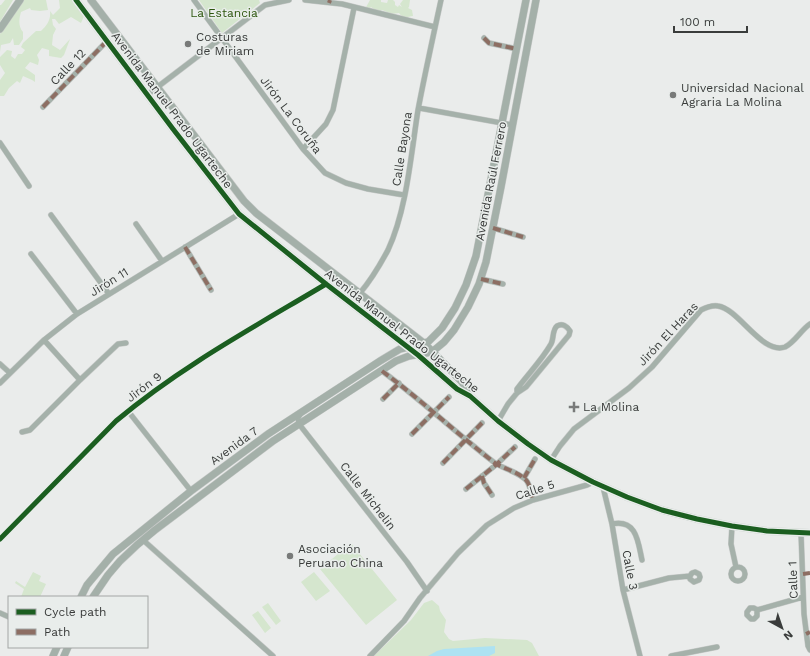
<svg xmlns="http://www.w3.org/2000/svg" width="810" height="656" viewBox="0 0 810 656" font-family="'Work Sans',sans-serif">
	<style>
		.green { fill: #d5e6ce }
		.water { fill: #aee2f2 }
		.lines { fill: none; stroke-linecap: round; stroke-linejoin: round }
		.street-casing { stroke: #c7c9c8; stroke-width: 6 }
		.secondary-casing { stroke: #c7c9c8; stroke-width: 8 }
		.street { stroke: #a5b1aa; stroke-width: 5 }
		.secondary { stroke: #a4b0a9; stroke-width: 7 }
		.quiet { stroke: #8d6e63; stroke-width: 4; stroke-dasharray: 8 4; stroke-linecap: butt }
		.cycleway-casing { stroke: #e9edeb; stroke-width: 8 }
		.cycleway { stroke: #1b5e20; stroke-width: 5 }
		.poi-dot { fill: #787a79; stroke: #e9edeb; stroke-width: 1.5 }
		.labels { text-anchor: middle; stroke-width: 3; stroke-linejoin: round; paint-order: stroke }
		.park-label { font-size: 12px; fill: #2d560e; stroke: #e9edeb }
		.poi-label { font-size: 12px; fill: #3a3c3b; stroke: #e9edeb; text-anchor: start }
		.street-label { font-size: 12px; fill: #3a3c3b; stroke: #e9edeb }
	</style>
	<rect width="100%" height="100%" fill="#eaeceb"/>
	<path class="green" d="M5 0H13L0 22V5H1Z
		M22 0H46L48 10 40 11 31 10 30 8 21 12C19 19 18 26 23 32V39L19 45H14L13 38 10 43 1 45 0 52V34Z
		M59 0H73L84 16 81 23 71 17 59 24 55 19H52L53 25 56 29 53 35 52 45 60 50 70 39 64 55 61 58 49 56V50L42 48 37 55 39 60 38 65 30 62 25 68 35 75V82L32 80 23 76 20 83 17 81 9 88 4 96H0V80L5 73 0 65V57L7 50 12 51 11 56 15 59 18 54H22L25 50 21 47 23 43 36 31H41C47 25 51 20 50 11L53 15 60 8Z
		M199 0H259L260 3 222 33Z
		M370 0H381V2L387 3 388 0H393L395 2V5L398 7 399 5 402 7 400 4 403 0H410L409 7 408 8 412 10 413 16C407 17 403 19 399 13L392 14 382 10 380 12 375 10 371 7 369 9H365Z
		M351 543 397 600 366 625 320 569Z
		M33 572 41 576 39 581 46 584 40 597H21L24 589 15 583 16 581 25 587Z
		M314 572 330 591 316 601 301 582Z
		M432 600 439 606 440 611 446 620 444 632 449 639 453 641 485 638 527 640 532 643 539 656H374L411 620 424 603Z
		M268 603 281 621 276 625 262 607Z
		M258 611 271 628 265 633 252 615Z"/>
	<path class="water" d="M495 646V653L489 656H428L437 651 444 649Z"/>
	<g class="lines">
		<g class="street-casing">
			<path id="street" d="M194 0 303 149 325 173 346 183 368 189 404 195
				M305 0 342 4 435 27
				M484 38 489 43 517 49
				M147 95 265 5 289 0
				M43 107 107 41
				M419 108 513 125
				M0 143 29 186
				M303 149 326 124 333 110 354 8
				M51 215 109 294
				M136 224 162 261
				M493 228 523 237
				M185 247 211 290
				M31 254 77 314
				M481 279 503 284
				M360 293C371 280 380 265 388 250 407 209 411 154 418 110 425 73 433 37 441 0
				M44 340 80 380
				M0 364 10 373
				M382 371C420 399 454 431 491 460 501 469 516 470 526 480 530 484 531 493 533 500
				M0 383 44 340 77 314 239 214
				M383 399 399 383
				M128 411 191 491
				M301 413 298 418 299 424 407 562 427 591
				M498 421 508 404 517 393 526 387 569 335 570 331C567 326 562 323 557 326 552 330 554 339 551 344 542 360 528 374 517 389V393
				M22 432 30 430 80 380 118 344 126 343
				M412 434 449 397
				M551 460 560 446 574 429 629 388 652 367 701 310C707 307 712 305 718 306 739 309 762 355 785 347 795 342 801 330 810 324
				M443 463 482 423
				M482 476 484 483 492 495
				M524 478 535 459
				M603 487 612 524 623 590 640 656
				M466 489 497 464 515 447
				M612 524C637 519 638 542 642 560
				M732 526 731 544 736 567
				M801 533 804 614 808 646 810 650
				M0 539 116 421C180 367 254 327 326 284
				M143 540 273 656
				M731 574a7 7 0 1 1 14 0a7 7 0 1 1-14 0Z
				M623 590 669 578 690 576 692 573 695 572 699 574 700 577 699 580 694 582 690 579V576
				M757 610V616L754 619H751L747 615V612L750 608H754L757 610 803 597
				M0 613 9 617
				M370 656 404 621 420 598 458 553 487 525 514 508 533 500 587 485 593 482
				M671 656 717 647"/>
		</g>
		<g class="secondary-casing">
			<path id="secondary" d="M76 0 173 129 239 214 326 284 418 355 457 389 470 396 498 421 528 444 551 460 593 482 627 497 662 510 697 519 732 526 767 531 810 533
				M91 0 244 201 256 213 425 344 462 382 469 394
				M0 29 20 0
				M81 597 87 585 113 554 191 491 268 434 380 361 400 349 428 342 442 328 455 308 466 285 476 256 526 0
				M93 597 108 575 120 561 137 545 155 530 273 441 396 361 409 356 432 352 444 342 454 330 468 307 479 284 486 262 501 187 536 0
				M53 656 57 647
				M64 656 68 647"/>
		</g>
		<use href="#street" class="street"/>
		<use href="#secondary" class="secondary"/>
		<path class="quiet" d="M329 3 330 0
			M484 38 489 43 517 49
			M43 107 107 41
			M493 228 523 237
			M185 247 211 290
			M481 279 503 284
			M382 371C420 399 454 431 491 460 501 469 516 470 526 480 530 484 531 493 533 500
			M383 399 399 383
			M412 434 449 397
			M443 463 482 423
			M482 476 484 483 492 495
			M524 478 535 459
			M466 489 497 464 515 447
			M803 574 810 573
			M806 634 810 632"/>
		<g class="cycleway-casing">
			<path id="cycleway" d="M76 0 173 129 239 214 326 284 418 355 457 389 470 396 498 421 528 444 551 460 593 482 627 497 662 510 697 519 732 526 767 531 810 533
				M0 539 116 421C180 367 254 327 326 284"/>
		</g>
		<use href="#cycleway" class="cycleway"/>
	</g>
	<g class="poi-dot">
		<circle cx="188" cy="44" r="4"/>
		<circle cx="673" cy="95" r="4"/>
		<path d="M572 401h4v4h4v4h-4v4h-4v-4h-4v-4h4z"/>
		<circle cx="290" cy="556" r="4"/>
	</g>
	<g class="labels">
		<g class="park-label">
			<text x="224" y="17">La Estancia</text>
		</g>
		<g class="poi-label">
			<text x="196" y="41">Costuras<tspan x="196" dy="14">de Miriam</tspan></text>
			<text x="681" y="92">Universidad Nacional<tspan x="681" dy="14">Agraria La Molina</tspan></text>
			<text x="583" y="411">La Molina</text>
			<text x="298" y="553">Asociación<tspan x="298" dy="14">Peruano China</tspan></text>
		</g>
		<g class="street-label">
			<text transform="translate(68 67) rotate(-46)" y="4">Calle 12</text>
			<text transform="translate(172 110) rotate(53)" y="4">Avenida Manuel Prado Ugarteche</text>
			<text transform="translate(291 115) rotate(53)" y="4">Jirón La Coruña</text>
			<text transform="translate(402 149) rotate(-81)" y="4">Calle Bayona</text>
			<text transform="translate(491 181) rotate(-79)" y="4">Avenida Raúl Ferrero</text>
			<text transform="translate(109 282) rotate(-32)" y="4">Jirón 11</text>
			<text transform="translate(402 331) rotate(38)" y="4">Avenida Manuel Prado Ugarteche</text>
			<text transform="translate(668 334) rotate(-47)" y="4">Jirón El Haras</text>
			<text transform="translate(144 387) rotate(-37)" y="4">Jirón 9</text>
			<text transform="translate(234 446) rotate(-36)" y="4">Avenida 7</text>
			<text transform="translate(535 490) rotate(-18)" y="4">Calle 5</text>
			<text transform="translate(368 496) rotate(52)" y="4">Calle Michelin</text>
			<text transform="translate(630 570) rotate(79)" y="4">Calle 3</text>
			<text transform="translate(793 580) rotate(-92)" y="4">Calle 1</text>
		</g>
	</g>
	<rect x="8" y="596" width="140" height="52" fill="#e9edeb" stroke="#a3a6a5"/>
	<rect x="16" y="609" width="20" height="6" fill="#1b5e20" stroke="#a3a6a5"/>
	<text x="44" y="616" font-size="12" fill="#3a3c3b">Cycle path</text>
	<rect x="16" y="629" width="20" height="6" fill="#8d6e63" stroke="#a3a6a5"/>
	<text x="44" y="636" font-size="12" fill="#3a3c3b">Path</text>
	<g transform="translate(782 628) rotate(140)" stroke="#e9edeb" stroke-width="3" paint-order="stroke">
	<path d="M0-3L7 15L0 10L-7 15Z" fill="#3a3c3b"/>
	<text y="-6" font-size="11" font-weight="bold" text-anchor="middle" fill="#3a3c3b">N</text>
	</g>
	<path d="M674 26v6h73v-6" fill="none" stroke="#3a3c3b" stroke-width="2"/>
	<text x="680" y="26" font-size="12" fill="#3a3c3b" stroke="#e9edeb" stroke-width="3" paint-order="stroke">100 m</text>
</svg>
